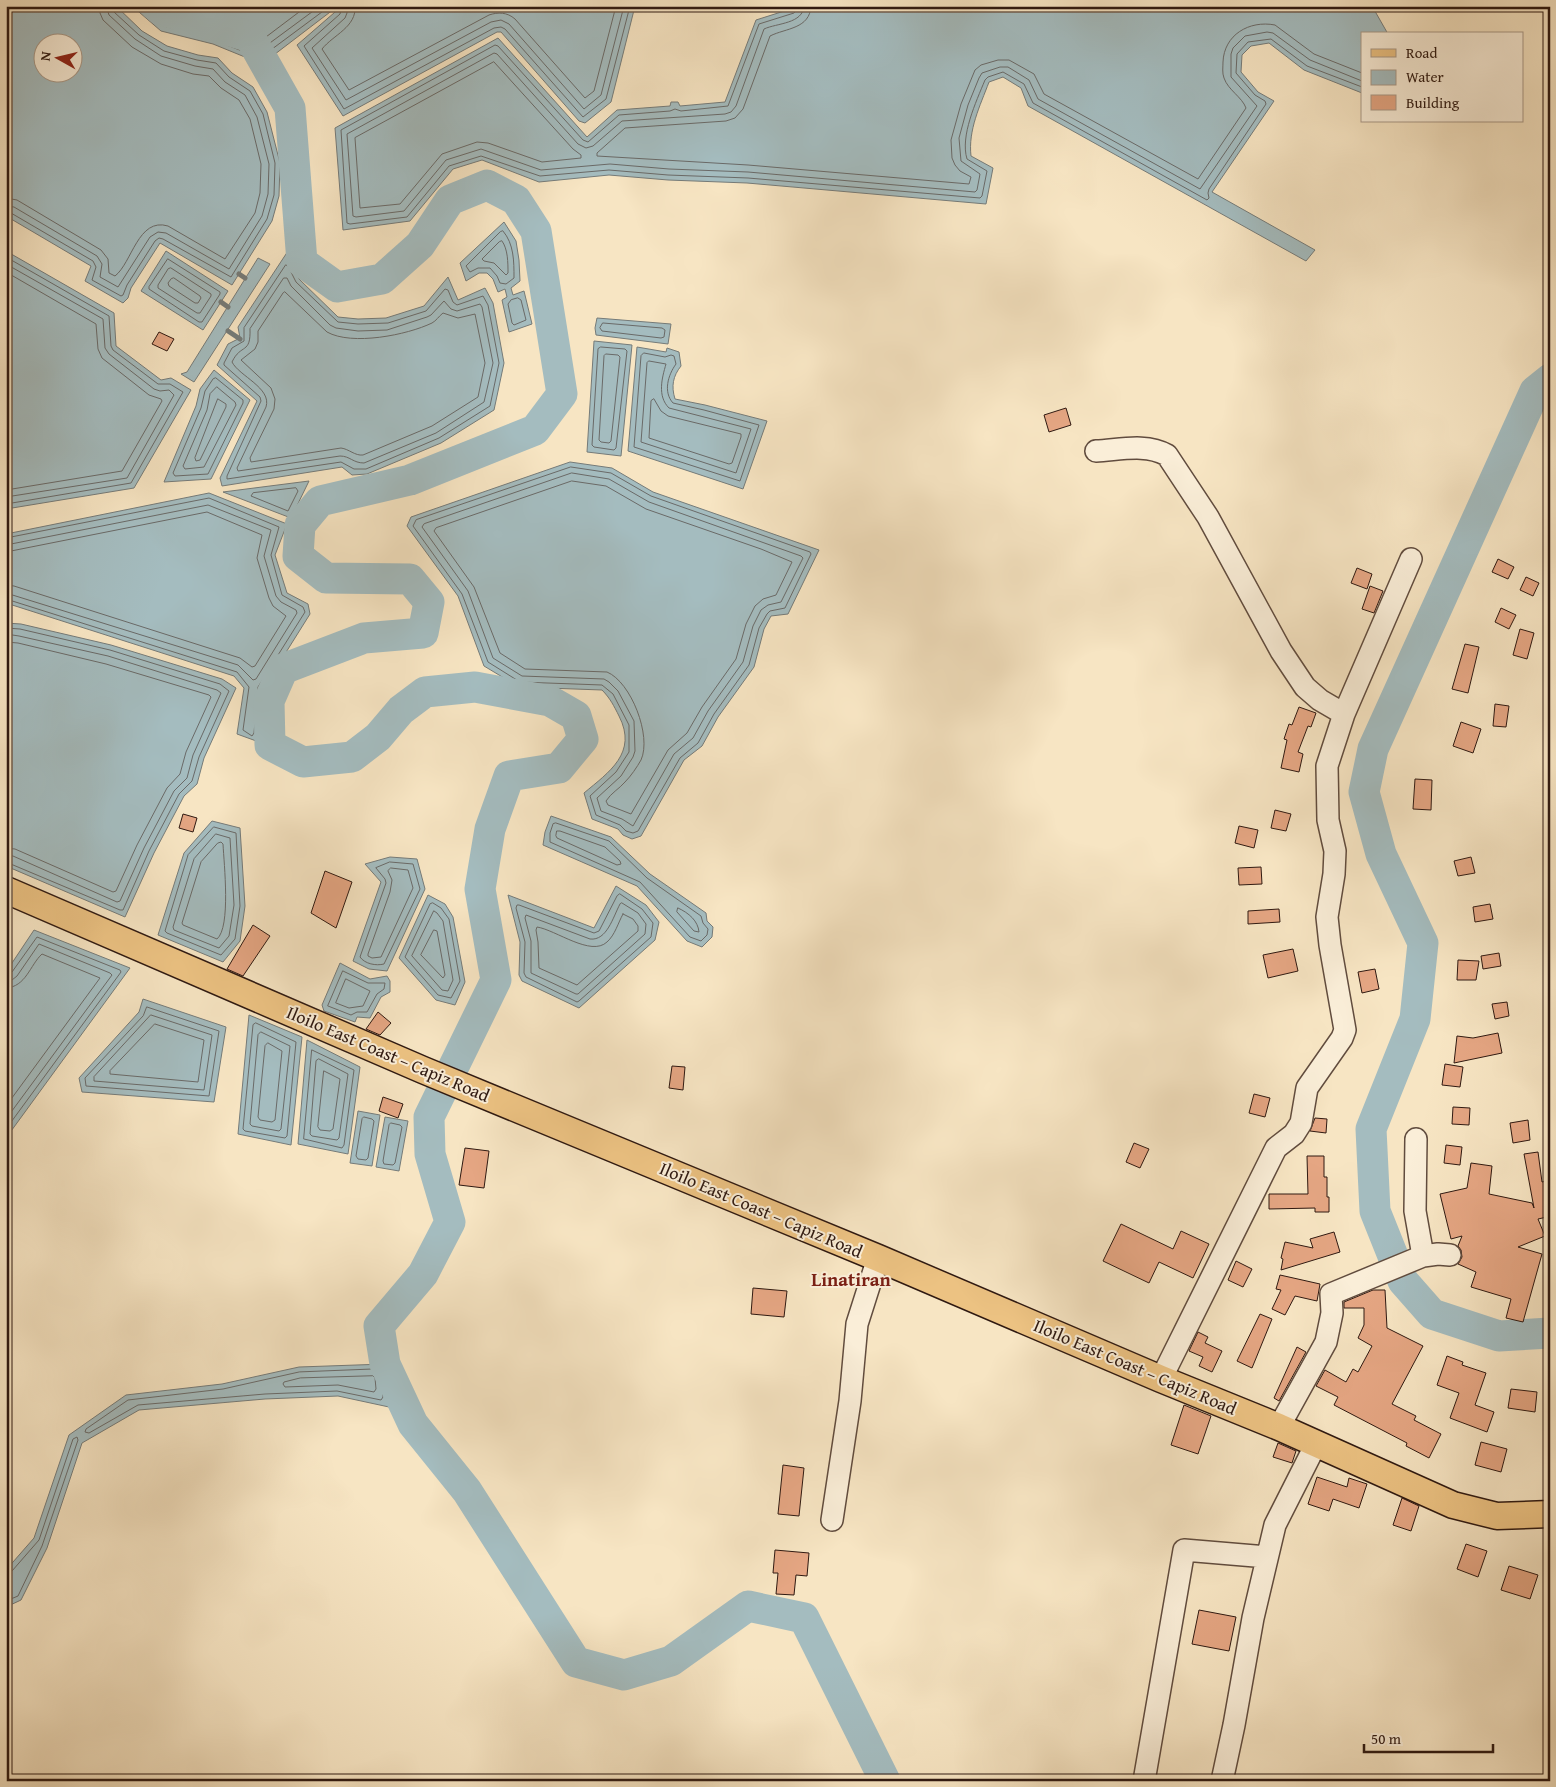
<svg xmlns="http://www.w3.org/2000/svg" width="1556" height="1787" viewBox="0 0 1556 1787" font-family="'Gentium Book Plus',serif">
	<style>
		.water { fill: #a4bcbf; stroke: #757b79; fill-rule: evenodd }
		.lines { fill: none; stroke-linecap: round; stroke-linejoin: round }
		.shore { stroke: #6a6a68; stroke-width: 1 }
		.stream { stroke: #757b79; stroke-width: 5 }
		.river { stroke: #a4bcbf; stroke-width: 31 }
		.building { fill: #e5a683; stroke: #2f1911 }
		.minor-casing { stroke: #614c3e; stroke-width: 24 }
		.major-casing { stroke: #2f1911; stroke-width: 29 }
		.minor { stroke: #faeed8; stroke-width: 21 }
		.major { stroke: #ecc282; stroke-width: 26 }
		.labels { text-anchor: middle; stroke-width: 4; stroke-linejoin: round; paint-order: stroke }
		.street-label { font-size: 18px; fill: #2f1911; stroke: #faeed8 }
		.neighbourhood-label { font-size: 19px; font-weight: bold; fill: #7a1f14; stroke: #faeed8 }
	</style>
	<rect width="100%" height="100%" fill="#f7e5c3"/>
	<filter id="stains"><feTurbulence type="fractalNoise" baseFrequency=".004" numOctaves="4"/><feColorMatrix values="0 0 0 0 .2 0 0 0 0 .09 0 0 0 0 .02 0 0 0 .5 -.17"/></filter>
	<radialGradient id="worn" r=".72"><stop offset=".6" stop-color="#630" stop-opacity="0"/><stop offset="1" stop-color="#630" stop-opacity=".3"/></radialGradient>
	<path class="water" d="M6 6H116L142 31 167 46 198 55 218 58 232 73 253 87 267 112 280 163 279 196 272 221 232 285 160 243 131 288 128 298 123 303 85 281 91 266 6 216ZM42 42H72V72H42Z
		M132 6H187L193 8 195 6H338L262 64 213 44 161 31Z
		M342 6H635L611 102 585 123 579 121 501 32H497L343 116 297 45Z
		M800 6H1372L1388 34H1362V93L1304 70 1269 43 1251 46 1242 55 1241 72 1258 92 1274 101 1212 192 1315 250 1306 261 1028 106 1021 88 1003 77 989 82C980 106 968 130 971 156L993 168 986 204 747 183 668 180 609 175 539 182 482 160 453 169 410 221 343 230 335 128 498 38 587 137 617 110 670 106 671 102H678L680 106 725 102 756 20Z
		M504 222 516 241 519 260 520 281 511 288 513 295 524 291 532 324 509 332 502 300 507 297 505 289 498 292 493 279 487 273H479L466 281 460 263Z
		M6 251 114 313 116 346 161 380 171 378 191 390 134 488 6 509Z
		M166 251 228 291 203 330 141 291Z
		M288 251 299 279 338 317 358 319 386 318 424 306 448 277 458 300 485 288 493 303 504 363 494 410 441 443 367 474 352 475 342 467 222 486 220 478 257 401 217 365 228 344 240 338 238 327Z
		M258 258 270 264 194 382 181 374 187 372Z
		M597 318 671 324 668 344 596 335 595 328Z
		M594 341 632 345 621 456 587 452Z
		M637 347 666 352 667 348 679 352 681 366C673 376 671 386 675 399L705 405 767 421 743 489 628 451Z
		M214 370 250 400 211 479 164 482 196 406 200 389Z
		M570 462 612 468 653 492 819 550 788 614 771 616 764 629 754 667 718 717 702 746 684 760 641 836 632 839 623 835 618 829 592 819 584 793C609 772 638 753 619 716 614 706 610 698 602 690L519 687 484 666 458 596 407 526 411 517Z
		M309 481 291 518 223 492Z
		M209 493 287 524 275 555 287 593 308 604 310 614 263 689 259 742 237 734 244 688 234 676 6 603V534Z
		M6 623 21 624 111 645 222 679 236 688 204 758 197 784 184 796 154 853 125 917 6 866Z
		M551 816 611 837 650 874 706 913 707 921 713 927 712 937 702 947 687 941 637 886 543 845 545 832Z
		M212 821 240 828 245 906 240 941 223 962 158 935 184 853Z
		M390 857 417 859 425 889 387 971 369 969 353 961 381 882 365 864Z
		M616 886 646 905 659 922 655 940 579 1008 522 981 519 975 520 942 508 895 594 928Z
		M428 895 445 904 453 917 465 982 455 1005 436 1000 399 958Z
		M34 930 130 968 6 1138V972Z
		M340 963 370 979 387 976 390 981V992L381 997 370 1018 357 1017 355 1022 324 1011 322 1005Z
		M143 999 226 1027 214 1102 82 1092 79 1078 139 1012Z
		M249 1015 302 1037 291 1145 238 1134Z
		M307 1040 360 1067 348 1154 298 1144Z
		M358 1111 380 1115 372 1166 350 1163Z
		M385 1117 408 1121 399 1171 376 1167Z
		M385 1364 389 1407 338 1396 265 1399 139 1410 82 1443 47 1548 21 1600 6 1607V1570L34 1538 69 1435 126 1395 222 1384 299 1367Z"/>
	<g class="lines">
		<path class="shore" d="M140 6 164 26 214 40 260 58 330 6
			M150 6 167 21 216 34 259 51 320 6
			M161 6 171 14 219 27 258 43 307 6
			M340 6 341 10 340 14 304 46 344 109 494 28 501 27 505 29 583 117 606 99 630 6
			M347 6V13L345 18 312 48 346 100 491 22 501 20 509 24 584 109 601 95 624 6
			M355 6C357 27 333 35 322 49L349 90 489 15C498 12 507 12 515 19L585 98 594 91 616 6
			M798 6 797 10 794 13 759 24 728 106 681 111 675 109 670 111 619 115 588 142 583 140 498 46 495 45 341 130 347 223 350 224 407 217 449 166 481 156 540 176 609 170 668 175 748 178 980 198 982 196 987 171 967 159C960 136 976 102 985 80L988 77 1003 72 1024 84 1033 103 1207 200 1209 198 1208 193 1209 189 1266 104 1265 101 1255 95 1236 73 1237 54 1248 42 1271 39 1307 66 1362 87
			M804 6C803 24 777 23 764 29L736 106 731 112 725 114 622 121 593 146 586 148 578 144 497 54 494 53 347 134 353 216 356 217 404 211 446 160 481 149 541 170 610 164 669 169 748 172 975 192 977 190 980 174 961 161 959 138 968 105 979 78 982 73 1000 67H1008L1029 80 1038 99 1200 189 1257 106 1231 77V54L1233 48 1245 36 1267 32 1273 33 1310 60 1362 81
			M811 6C810 29 786 28 770 36L743 109 735 118 726 121 625 128 597 153V156L748 165 969 184 971 177 960 171 955 165 952 158 951 140 961 104 975 70 981 65 998 60H1009L1034 74 1044 94 1198 179 1246 108C1242 97 1228 90 1224 78 1222 73 1223 67 1223 62 1224 35 1249 20 1275 25L1314 54 1362 73
			M494 62 573 149 581 155V158L542 162 488 143 477 142 442 154 400 204 360 208 355 138Z
			M6 198 17 200 101 250 108 259 109 273 115 276C132 263 138 217 168 226L225 259 255 213 260 193 261 164 250 119 239 100 221 88 209 76 193 74 161 64 132 47 103 20 100 13 99 6
			M6 206 14 207 97 256 102 264 100 277 118 287 150 237 158 232 166 233 229 269 262 216 268 194 269 164 257 117 245 95 225 82 213 69 195 66 161 56 135 39 109 15 106 6
			M6 212 11 213 93 261 96 267 92 280 121 296 123 295 127 285 155 241 159 238 163 239 231 277 267 219 274 195 275 163 263 114 250 91 229 77 216 63 197 60 164 51 139 35 114 12 113 6
			M503 231C514 244 514 261 514 278L506 284 500 283 497 276 490 268H478L470 272 466 266 500 232Z
			M502 241C508 249 508 263 508 273L506 275 494 263 484 261 482 259 499 242Z
			M6 257 109 316 111 346 113 350 158 384H170L183 392 131 483 6 504
			M168 259 220 292V294L202 322H199L149 289V287Z
			M6 264 103 319 105 348 109 354 154 389 160 391 169 390 174 395 127 478 6 497
			M286 265 288 266 296 282 338 322 358 324 388 323 426 311 445 289 448 290 453 302 457 305 483 296 488 305 499 363 490 406 439 438 366 469H354L341 462 227 479V476L261 401 260 397 224 365V363L232 348 244 341V328Z
			M171 268 211 294V296L200 313H197L158 288V285L168 269Z
			M6 272 96 324 98 349 102 358 149 395 161 399 162 401 122 471 6 490
			M174 278 200 296 201 298 198 303H195L169 286 168 283 171 279Z
			M284 278H287L291 286 330 325 336 328 358 331 387 330 427 317 431 315 444 301 451 309 457 311 480 304 482 307 493 363 484 402 436 433 364 463C353 463 350 456 340 456L238 471 237 468 266 407C272 388 239 376 232 362 241 343 251 355 250 329Z
			M285 292 327 332C352 346 407 335 432 323 436 321 439 316 443 313L458 318 475 314 485 363 478 397 432 426 363 455C355 456 349 449 341 448L251 462 250 458 274 409 275 399 271 388 241 360 255 349 258 342V331L283 293Z
			M518 298 521 300 526 320 514 325 512 323 508 304 511 300Z
			M603 323 662 328 665 330 664 337 661 338 602 331 600 328Z
			M601 347 625 349 627 351 616 448 614 450 594 447 592 445 598 349Z
			M644 353 665 357 671 355 674 356 676 364C668 375 663 392 673 403L704 410 759 425 740 481 634 447 641 356Z
			M606 354 618 355 620 357 611 441 609 443 601 442 599 440 604 356Z
			M649 361 666 364C662 378 657 396 669 408L751 429 736 473 641 442 647 363Z
			M216 378 243 400V403L208 474 175 476 173 473 201 408 205 391 213 379Z
			M217 387 235 402 236 405 204 467 185 469 183 466 207 410 210 394Z
			M218 399 226 404V407L200 460 196 461 195 458Z
			M654 399 661 411 668 416 741 434V437L732 463 729 464 649 438 651 401Z
			M571 467 611 473 651 496 810 552 811 554 785 608 770 611 767 614 759 628 749 665 714 714 698 743 680 758 638 831 633 833 626 831 620 825 596 815 590 796 616 772 629 752V725L613 694 602 685 520 682 488 662 462 594 413 526 416 520Z
			M572 473 609 479 649 502 801 556 803 558 781 602 768 605 761 610 753 626 743 662 708 711 693 738 674 754 633 826 622 819 601 811 597 798 621 776 633 757 635 751 634 721 618 691 609 682 604 679 522 676 493 658 468 591 422 527 424 524Z
			M572 481 606 486 646 509 761 549 792 562 776 595 763 599 755 606 746 624 736 659 702 707 687 733 668 750 631 814 608 805 606 801C611 793 619 789 625 782 631 776 637 767 641 760 652 736 631 682 607 672L525 669 500 653 474 587 434 531 436 528Z
			M296 488 298 491 288 511 251 496 253 493Z
			M6 538 209 498 279 527 271 555 282 595 303 607 305 612 258 687 254 733 252 736 243 730 249 687 237 672 6 599
			M6 545 208 505 271 530 264 556 276 596 281 602 296 610 297 613 256 679 253 680 238 665 6 593
			M6 552 207 512 262 535 257 558 269 598 273 606 286 616 255 666 252 667 240 658 14 586 6 585
			M6 628 20 629 110 650 220 684 229 691 199 757 192 781 179 794 149 851 123 910H120L6 862
			M6 634 19 636 108 656 217 690 221 693 193 755 187 778 174 791 144 848 120 901 117 902 13 856 6 855
			M6 642 18 643 106 664 209 695 211 697 186 752 180 774 167 788 137 845 116 891 113 892 15 849 6 848
			M556 823 609 841 647 878 701 916 703 923 708 929 707 935 701 941 690 937 640 882 550 842V833L553 824Z
			M214 827 236 833 240 906 235 939 221 955 167 933 165 931 188 855Z
			M557 831H560L605 847 620 861 621 864 617 865 557 838 556 836Z
			M216 834 230 838 234 905 229 936 219 948 174 930 173 927 194 859Z
			M218 843 221 842 223 844C224 864 231 927 217 939L183 925 182 923 201 862Z
			M390 862 413 864 420 889 384 964C376 966 365 964 360 957L386 883 385 879 376 868Z
			M391 868 408 870 413 888 381 957 372 958 368 956V954L390 892 392 880 388 871Z
			M620 894 642 909 653 923 651 937 579 1001 577 1002 526 977 524 973 525 942 516 908 517 905H519L594 933 599 931 617 896Z
			M433 903 441 908 449 919 460 981 451 998 438 995 405 957 430 904Z
			M622 903 638 913 646 924 645 934 578 994H576L531 973V941L525 918 526 915 590 939C607 941 613 917 620 904Z
			M678 908C689 913 698 921 699 932L694 931 677 912Z
			M434 911 437 913 443 921 453 980 448 991 442 990 412 956Z
			M623 914 633 919 638 926V931L577 985 539 968 538 942 536 930 537 927C556 930 591 957 607 942 615 935 618 923 623 914Z
			M434 930 437 931 445 975 443 978 421 955Z
			M343 971 368 983H385L384 989 377 994 367 1012H357L351 1015 328 1006Z
			M6 974 12 972 37 937 120 970 121 972 6 1129
			M346 979 370 991 363 1006 349 1008 336 1003Z
			M6 980H12L17 976 39 944 110 973 112 975 6 1119
			M6 988C26 987 30 965 42 954L100 978 6 1106
			M147 1007 219 1031 209 1096 86 1086 85 1078 143 1016Z
			M151 1015 212 1035 204 1090 94 1081V1077Z
			M256 1023 296 1042 287 1136 285 1138 245 1131 243 1129 253 1025Z
			M155 1024 204 1040 198 1082 110 1074V1071Z
			M261 1032 290 1046 281 1129 279 1131 252 1126 250 1124 258 1035Z
			M268 1043 282 1051 275 1120 272 1122 260 1120 258 1117 265 1046Z
			M312 1050 354 1070 344 1145 342 1148 304 1139Z
			M319 1059 348 1074 339 1138 337 1140 312 1136 310 1134 316 1061Z
			M324 1071 340 1079 333 1129 330 1131 320 1130 318 1127Z
			M364 1117 372 1119 374 1121 368 1158 366 1160 358 1159 356 1156 362 1119Z
			M391 1123 400 1125 402 1127 395 1163 393 1165 384 1164 383 1161 389 1125Z
			M378 1369 381 1371 383 1397 381 1400 337 1391 265 1394 138 1405 89 1433 85 1432 86 1429 128 1400 223 1389 299 1372Z
			M373 1376 375 1378 376 1389 374 1392 338 1385 285 1387 283 1384 284 1382 300 1378Z
			M6 1573 12 1571 39 1540 73 1439 77 1437 78 1440 42 1546 18 1596 6 1601"/>
		<path class="stream" d="M239 274 245 278
			M221 302 228 307
			M228 331 240 339"/>
		<path class="river" d="M156 6 161 10 250 37 290 108 302 262 337 287 382 279 420 245 450 200 487 185 516 200 536 231 562 394 535 430 410 480 320 501 300 525 298 556 326 578 410 579 429 602 423 633 364 638 283 669 269 701 270 745 303 762 352 757 378 737 401 710 425 692 475 687 550 701 576 716 583 739 559 768 509 776 490 829 480 889 496 980 429 1117 430 1154 450 1222 423 1274 379 1326 385 1364 413 1424 467 1491 576 1662 624 1675 671 1661 748 1606 804 1618 885 1781
			M1550 379 1535 391 1373 749 1364 792 1381 854 1423 943 1415 1019 1371 1129 1375 1211 1403 1281 1432 1314 1499 1336 1550 1333"/>
	</g>
	<path class="building" d="M159 332 174 339 167 351 152 344Z
		M1066 408 1071 425 1049 432 1044 415Z
		M1498 559 1514 567 1508 579 1492 572Z
		M1357 568 1372 574 1367 589 1351 583Z
		M1526 577 1539 583 1533 596 1520 590Z
		M1370 586 1383 591 1374 613 1362 609Z
		M1501 608 1516 615 1509 629 1495 622Z
		M1520 629 1534 633 1527 659 1513 655Z
		M1465 644 1479 647 1468 693 1452 689Z
		M1495 704 1509 706 1506 727 1493 726Z
		M1299 707 1316 713 1311 727 1308 726 1298 752 1303 754 1299 772 1281 768 1287 740 1284 739 1289 724 1292 725Z
		M1461 722 1481 729 1473 753 1453 746Z
		M1415 779 1432 780 1431 810 1413 809Z
		M1275 810 1291 814 1286 831 1271 828Z
		M183 814 197 818 193 832 179 828Z
		M1239 826 1258 830 1254 848 1235 843Z
		M1471 857 1475 873 1458 876 1454 861Z
		M1261 867 1262 884 1239 885 1238 868Z
		M325 871 352 882 336 928 311 913Z
		M1490 904 1493 919 1475 922 1473 907Z
		M1279 909 1280 922 1248 924V911Z
		M253 925 270 936 243 976 227 969Z
		M1293 949 1298 971 1268 978 1263 955Z
		M1499 953 1501 966 1483 969 1481 956Z
		M1458 960 1479 961 1476 980H1457Z
		M1375 969 1379 989 1362 993 1358 972Z
		M1507 1002 1509 1016 1495 1019 1492 1004Z
		M378 1012 391 1023 380 1035 366 1029Z
		M1498 1033 1502 1053 1454 1063 1457 1036 1473 1038Z
		M1445 1064 1463 1067 1460 1087 1442 1085Z
		M672 1066 685 1067 683 1090 669 1088Z
		M1254 1094 1270 1098 1265 1117 1249 1113Z
		M383 1097 403 1104 398 1118 379 1111Z
		M1453 1107 1470 1108 1469 1125 1452 1124Z
		M1315 1118 1327 1119 1326 1133 1310 1131Z
		M1528 1120 1530 1140 1513 1143 1510 1123Z
		M1134 1143 1149 1149 1140 1168 1126 1162Z
		M1446 1145 1462 1147 1460 1165 1444 1163Z
		M465 1148 489 1151 484 1188 459 1185Z
		M1538 1152 1542 1182 1550 1180V1198L1545 1199 1547 1217 1538 1219 1545 1236 1518 1247 1542 1254 1523 1322 1506 1318 1511 1299 1471 1287 1476 1272 1458 1264 1462 1257 1461 1250 1458 1246 1462 1236 1451 1239 1440 1194 1467 1188 1471 1163 1492 1166 1489 1194 1532 1203 1534 1208 1524 1154Z
		M1307 1156H1324V1177H1327V1197H1329V1212H1315V1208L1269 1209V1194H1308Z
		M1121 1224 1173 1249 1181 1231 1209 1244 1193 1278 1159 1262 1149 1283 1103 1261Z
		M1334 1232 1340 1252 1281 1270 1283 1259 1281 1258 1285 1242 1313 1248 1310 1239Z
		M1236 1261 1252 1269 1243 1287 1228 1280Z
		M1280 1275 1320 1284 1317 1301 1295 1296 1285 1315 1272 1309 1281 1290 1276 1289Z
		M753 1288 787 1291 784 1317 751 1314Z
		M1373 1290H1385L1387 1328 1423 1346 1392 1404 1416 1416 1414 1420 1441 1434 1429 1458 1406 1446 1407 1443 1334 1405 1338 1397 1316 1386 1325 1370 1346 1382 1353 1369 1358 1372 1372 1346 1358 1338 1364 1325V1308H1344V1302Z
		M1260 1314 1272 1319 1252 1368 1237 1361Z
		M1198 1332 1208 1337 1205 1343 1222 1351 1212 1372 1199 1366 1203 1357 1189 1351Z
		M1297 1347 1306 1352 1279 1401 1274 1398Z
		M1447 1356 1463 1362 1462 1365 1486 1373 1475 1405 1494 1412 1487 1432 1450 1418 1459 1393 1437 1385Z
		M1511 1389 1537 1392 1535 1412 1508 1408Z
		M1184 1405 1211 1416 1198 1454 1171 1445Z
		M1481 1442 1507 1449 1501 1472 1475 1465Z
		M1278 1443 1296 1451 1292 1463 1273 1457Z
		M783 1465 804 1468 799 1516 778 1514Z
		M1317 1477 1347 1487 1349 1478 1367 1484 1359 1508 1333 1499 1329 1511 1308 1504Z
		M1402 1498 1419 1506 1411 1531 1393 1525Z
		M1466 1544 1487 1551 1478 1577 1457 1569Z
		M775 1550 809 1553 807 1576 796 1575 794 1595 776 1594 778 1573H773Z
		M1509 1566 1538 1575 1530 1599 1501 1590Z
		M1199 1610 1236 1617 1229 1651 1192 1644Z"/>
	<g class="lines">
		<g class="minor-casing">
			<path id="minor" d="M1096 451C1119 450 1146 443 1167 455L1208 517 1281 651 1305 687 1320 700 1344 714
				M1416 1139 1415 1211 1423 1256
				M1161 1379 1276 1148 1294 1134 1301 1123 1307 1088 1342 1038 1345 1030 1330 945 1327 917 1334 874 1335 851 1328 820 1327 766 1344 714 1411 559
				M1279 1427 1326 1342 1332 1313 1331 1294 1423 1256 1438 1254 1450 1255
				M832 1520 850 1401 857 1324 878 1258
				M1144 1781 1184 1550 1267 1557
				M1222 1781 1234 1725 1253 1618 1275 1525 1316 1444"/>
		</g>
		<g class="major-casing">
			<path id="major" d="M6 890 423 1070 878 1258 1161 1379 1279 1427 1453 1505 1497 1516 1550 1514"/>
		</g>
		<use href="#minor" class="minor"/>
		<use href="#major" class="major"/>
	</g>
	<g class="labels">
		<g class="street-label">
			<text transform="translate(388 1054) rotate(23)" y="6">Iloilo East Coast – Capiz Road</text>
			<text transform="translate(761 1210) rotate(23)" y="6">Iloilo East Coast – Capiz Road</text>
			<text transform="translate(1135 1367) rotate(23)" y="6">Iloilo East Coast – Capiz Road</text>
		</g>
		<g class="neighbourhood-label">
			<text x="851" y="1286">Linatiran</text>
		</g>
	</g>
	<rect width="1556" height="1787" fill="none" stroke="#f7e5c3" stroke-width="25"/>
	<rect x="8" y="8" width="1541" height="1772" fill="none" stroke="#2f1911" stroke-width="2.5"/>
	<rect x="12" y="12" width="1531" height="1762" fill="none" stroke="#2f1911"/>
	<rect x="1361" y="32" width="162" height="90" fill="#faeed8" stroke="#a99988"/>
	<rect x="1371" y="49" width="25" height="8" fill="#ecc282" stroke="#a99988"/>
	<text x="1406" y="58" font-size="15" fill="#2f1911">Road</text>
	<rect x="1371" y="70" width="25" height="15" fill="#a4bcbf" stroke="#a99988"/>
	<text x="1406" y="82" font-size="15" fill="#2f1911">Water</text>
	<rect x="1371" y="95" width="25" height="15" fill="#e5a683" stroke="#a99988"/>
	<text x="1406" y="108" font-size="15" fill="#2f1911">Building</text>
	<g transform="translate(58 58) rotate(278)"><circle r="24" fill="#faeed8" stroke="#a99988"/>
	<path d="M0-4L9 19L0 12L-9 19Z" fill="#8f2418"/>
	<text y="-8" font-size="14" font-weight="bold" text-anchor="middle" fill="#2f1911">N</text>
	</g>
	<path d="M1364 1744v8h129v-8" fill="none" stroke="#2f1911" stroke-width="2.5"/>
	<text x="1371" y="1744" font-size="15" fill="#2f1911" stroke="#faeed8" stroke-width="4" paint-order="stroke">50 m</text>
	<rect width="100%" height="100%" filter="url(#stains)"/>
	<rect width="100%" height="100%" fill="url(#worn)"/>
</svg>
